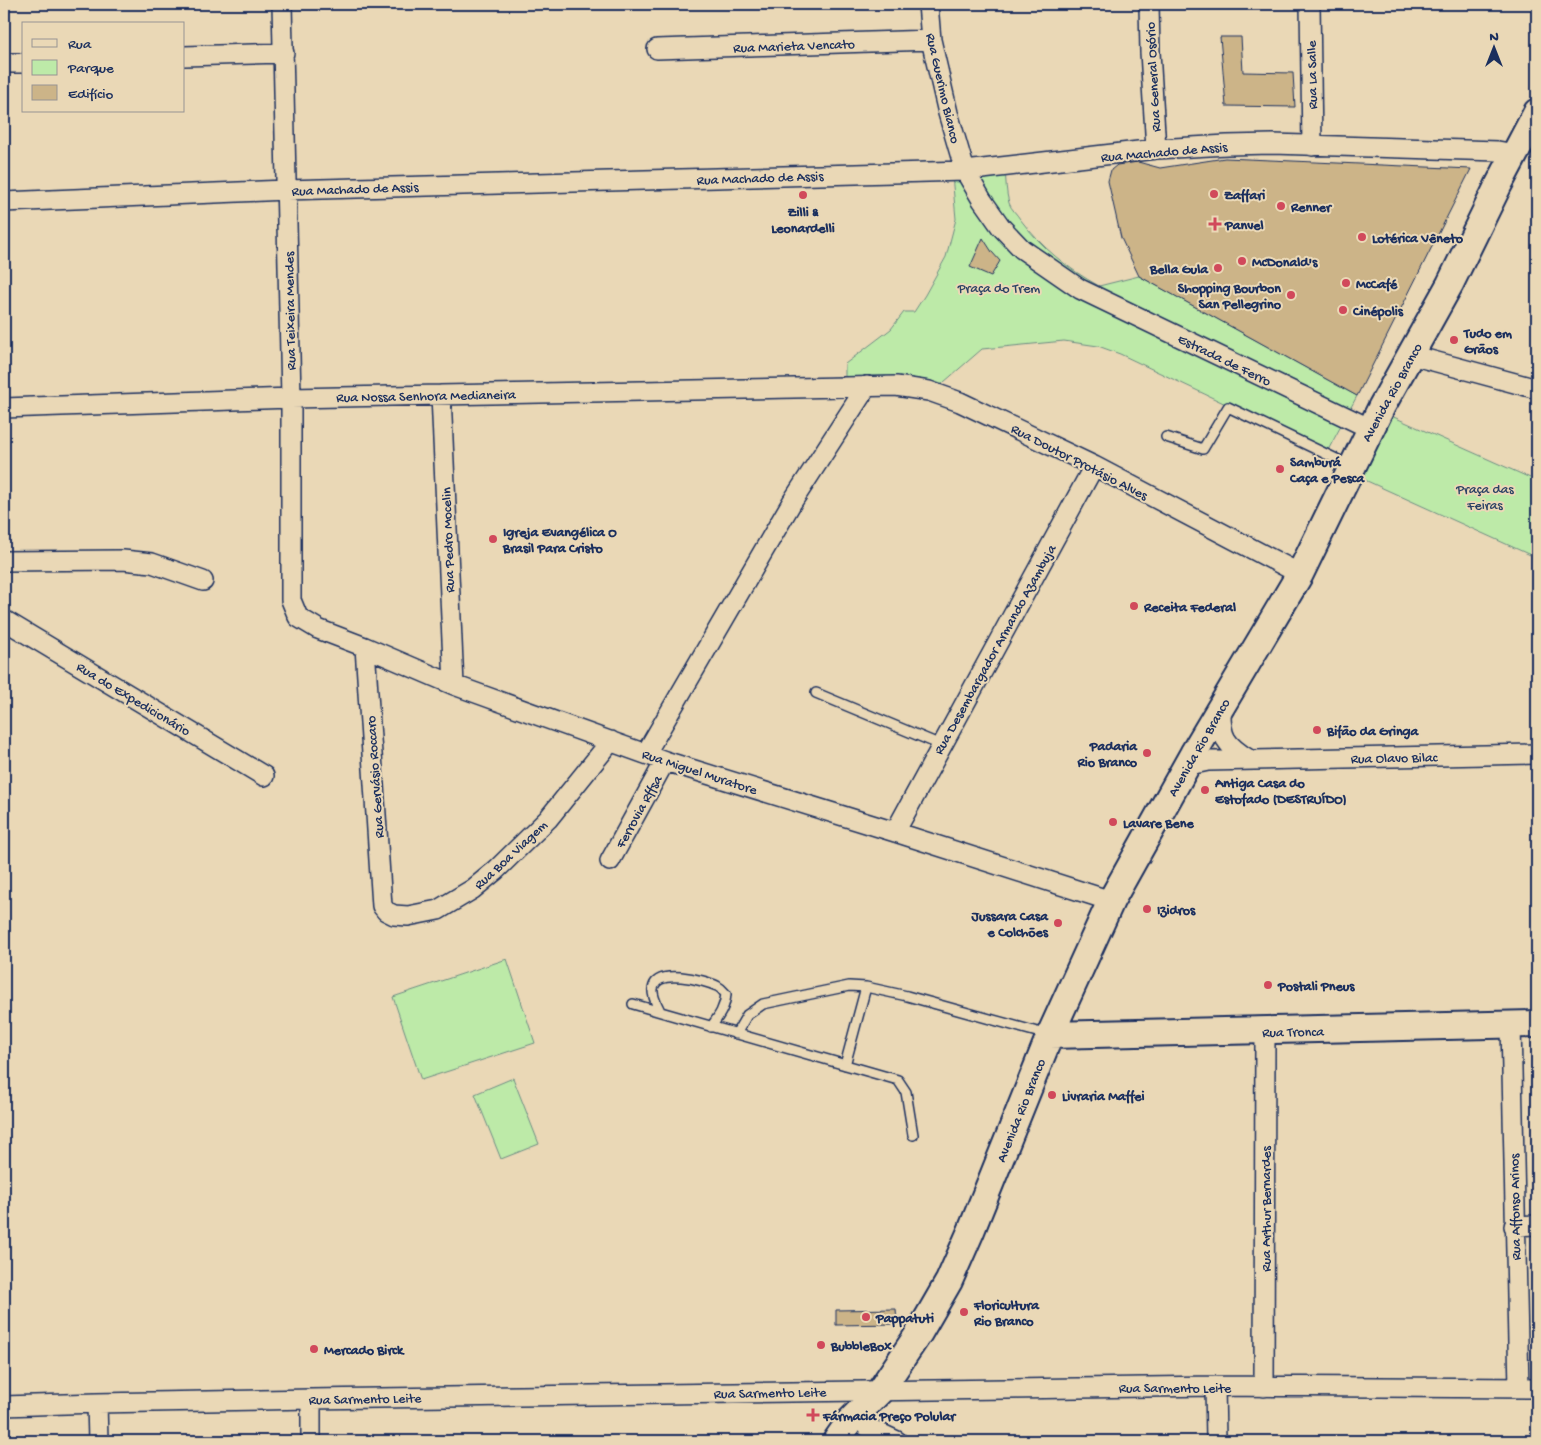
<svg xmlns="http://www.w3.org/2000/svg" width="1541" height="1445" viewBox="0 0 1541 1445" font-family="'Gochi Hand',sans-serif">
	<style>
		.green { fill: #bdeaa8; stroke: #6c8c83 }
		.building { fill: #ccb488; stroke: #1b2f5e }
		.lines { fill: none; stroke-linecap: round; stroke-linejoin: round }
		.lane-casing { stroke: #1b2f5e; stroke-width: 12 }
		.street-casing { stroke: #1b2f5e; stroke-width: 22 }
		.secondary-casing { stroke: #1b2f5e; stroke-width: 30 }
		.lane { stroke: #ead8b6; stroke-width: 9 }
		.street { stroke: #ead8b6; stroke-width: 19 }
		.secondary { stroke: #ead8b6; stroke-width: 26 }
		.poi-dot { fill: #d1495b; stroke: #ead8b6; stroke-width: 2 }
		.labels { text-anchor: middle; stroke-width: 4; stroke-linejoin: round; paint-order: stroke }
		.street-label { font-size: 14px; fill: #1b2f5e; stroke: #ead8b6 }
		.poi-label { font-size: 14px; font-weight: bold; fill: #1b2f5e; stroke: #ead8b6; text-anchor: start }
		.park-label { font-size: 14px; fill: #2b4265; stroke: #ead8b6 }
	</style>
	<rect width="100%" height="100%" fill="#ead8b6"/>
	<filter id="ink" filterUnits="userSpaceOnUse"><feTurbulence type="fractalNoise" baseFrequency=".02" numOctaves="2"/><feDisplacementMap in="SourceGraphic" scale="10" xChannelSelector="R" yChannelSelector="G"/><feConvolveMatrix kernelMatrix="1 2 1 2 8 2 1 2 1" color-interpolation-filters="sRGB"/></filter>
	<g filter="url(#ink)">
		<path class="green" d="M1005 169C1006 180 1006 193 1009 203 1011 209 1017 214 1020 219 1041 247 1068 269 1099 286L1139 276 1357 396 1327 452 1120 354 1098 346 1064 341 982 349 936 389 845 385V364L891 329 904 312H914L925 295 946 257 956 219 952 175Z
			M1387 414 1537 481V558L1356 476Z
			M507 959 535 1043 421 1080 393 997Z
			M513 1078 539 1144 501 1159 475 1094Z"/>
		<path class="building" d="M1220 37H1241L1243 72 1293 73 1295 107 1226 106Z
			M1225 158 1471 169 1357 396 1139 276 1121 238 1108 181 1111 170 1117 165 1138 162 1160 168Z
			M983 238 992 252 1000 261 991 276 970 267Z
			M896 1309 897 1324 836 1325V1310Z"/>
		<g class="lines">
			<g class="lane-casing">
				<path id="lane" d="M1166 437 1203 449 1228 407 1351 466
					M816 693 941 745
					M633 1004 898 1080 906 1092 913 1135
					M660 1011C657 1004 652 997 653 989 656 967 704 980 717 986 721 988 723 991 726 994 725 1008 719 1016 711 1027
					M736 1034 747 1015 763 1004 849 986 866 987 907 996 1048 1035
					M845 1065 866 987"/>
			</g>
			<g class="street-casing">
				<path id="street" d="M282 4 291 398V600L298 617 318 629 365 647 454 685 665 761 895 832 1111 901
					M928 4 931 40 948 113 965 171 982 200 1001 227 1022 249 1080 289 1371 429
					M1149 4 1150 52 1156 149
					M1310 4 1312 146
					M657 49 931 40
					M184 56 284 53
					M4 63H24
					M4 202 286 190 965 171 1156 149 1227 145 1273 144 1498 151 1515 154
					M1411 355 1537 389
					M441 395 454 685
					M4 408 291 398 896 386 929 391 960 402 1094 466 1300 574
					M4 561 123 560 152 563 203 581
					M4 620 264 776
					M365 647 382 906 386 911 394 915 408 916 438 910 473 889 496 870 548 819 611 741
					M1221 707C1220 737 1225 745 1250 760
					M646 753 792 502 867 386
					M1185 768 1194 764 1208 761 1537 754
					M895 832 1094 466
					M610 861 665 761
					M1511 1025 1519 1388
					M1514 1226 1537 1225
					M1215 1386 1216 1441
					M1264 1387 1265 1032
					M311 1399V1441
					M97 1403 98 1441
					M4 1406 97 1403 311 1399 1215 1386 1537 1388
					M867 1427 897 1441"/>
			</g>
			<g class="secondary-casing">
				<path id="secondary" d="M1050 1035 1537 1024
					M836 1441 850 1421 880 1391 919 1333 949 1281 971 1231 1050 1035 1111 901 1193 754 1300 574 1382 406 1450 284 1498 186 1537 112"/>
			</g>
			<use href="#lane" class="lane"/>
			<use href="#street" class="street"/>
			<use href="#secondary" class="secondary"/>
		</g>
	</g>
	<g class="poi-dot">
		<circle cx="1214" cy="194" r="5"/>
		<circle cx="803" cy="195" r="5"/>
		<circle cx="1281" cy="206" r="5"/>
		<path d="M1212.5 216.5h5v5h5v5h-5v5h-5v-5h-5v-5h5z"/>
		<circle cx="1362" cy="237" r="5"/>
		<circle cx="1242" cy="261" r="5"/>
		<circle cx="1218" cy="268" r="5"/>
		<circle cx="1346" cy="283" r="5"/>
		<circle cx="1291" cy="295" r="5"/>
		<circle cx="1343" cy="310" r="5"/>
		<circle cx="1454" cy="340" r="5"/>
		<circle cx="1280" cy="469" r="5"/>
		<circle cx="493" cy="539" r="5"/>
		<circle cx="1134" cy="606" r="5"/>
		<circle cx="1317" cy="730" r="5"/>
		<circle cx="1147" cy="753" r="5"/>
		<circle cx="1205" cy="790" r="5"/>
		<circle cx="1113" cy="822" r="5"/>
		<circle cx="1147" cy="909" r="5"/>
		<circle cx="1058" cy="923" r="5"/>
		<circle cx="1268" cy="985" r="5"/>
		<circle cx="1052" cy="1095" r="5"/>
		<circle cx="964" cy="1312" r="5"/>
		<circle cx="866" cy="1317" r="5"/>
		<circle cx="821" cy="1345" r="5"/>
		<circle cx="314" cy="1349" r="5"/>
		<path d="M810.5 1407.5h5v5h5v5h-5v5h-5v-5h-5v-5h5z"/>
	</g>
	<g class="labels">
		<g class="street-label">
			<text transform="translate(794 45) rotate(-2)" y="5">Rua Marieta Vencato</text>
			<text transform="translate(1311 75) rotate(-91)" y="5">Rua La Salle</text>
			<text transform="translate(1152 77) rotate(-93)" y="5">Rua General Osório</text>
			<text transform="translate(944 88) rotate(77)" y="5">Rua Guerimo Bianco</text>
			<text transform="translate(1164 151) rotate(-5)" y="5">Rua Machado de Assis</text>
			<text transform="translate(760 177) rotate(-2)" y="5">Rua Machado de Assis</text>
			<text transform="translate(355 188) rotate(-2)" y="5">Rua Machado de Assis</text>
			<text transform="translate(289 311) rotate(-91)" y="5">Rua Teixeira Mendes</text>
			<text transform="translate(1225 359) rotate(26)" y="5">Estrada de Ferro</text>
			<text transform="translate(1391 392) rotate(-61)" y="5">Avenida Rio Branco</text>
			<text transform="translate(426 395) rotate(-1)" y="5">Rua Nossa Senhora Medianeira</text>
			<text transform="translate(1080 461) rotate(27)" y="5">Rua Doutor Protásio Alves</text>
			<text transform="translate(447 540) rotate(-92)" y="5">Rua Pedro Mocelin</text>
			<text transform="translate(994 649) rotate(-61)" y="5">Rua Desembargador Armando Azambuja</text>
			<text transform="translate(134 698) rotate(31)" y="5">Rua do Expedicionário</text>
			<text transform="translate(1198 747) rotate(-60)" y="5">Avenida Rio Branco</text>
			<text transform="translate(1394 757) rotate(-1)" y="5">Rua Olavo Bilac</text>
			<text transform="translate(700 771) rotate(18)" y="5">Rua Miguel Muratore</text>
			<text transform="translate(374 777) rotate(-94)" y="5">Rua Gervásio Roccaro</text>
			<text transform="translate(638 811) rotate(-61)" y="5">Ferrovia Rffsa</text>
			<text transform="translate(510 854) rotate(-43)" y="5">Rua Boa Viagem</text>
			<text transform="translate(1293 1031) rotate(-1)" y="5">Rua Tronca</text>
			<text transform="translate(1020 1110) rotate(-68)" y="5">Avenida Rio Branco</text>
			<text transform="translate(1514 1207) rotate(-91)" y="5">Rua Affonso Arinos</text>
			<text transform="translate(1265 1209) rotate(-90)" y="5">Rua Arthur Bernardes</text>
			<text x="1175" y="1392">Rua Sarmento Leite</text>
			<text transform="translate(770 1392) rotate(-1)" y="5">Rua Sarmento Leite</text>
			<text transform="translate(365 1398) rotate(-1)" y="5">Rua Sarmento Leite</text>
		</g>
		<g class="poi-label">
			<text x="1224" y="199">Zaffari</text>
			<text x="1291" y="211">Renner</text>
			<text x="803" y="216" text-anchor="middle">Zilli &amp;<tspan x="803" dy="16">Leonardelli</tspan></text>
			<text x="1225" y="229">Panvel</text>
			<text x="1372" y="242">Lotérica Vêneto</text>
			<text x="1252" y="266">McDonald's</text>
			<text x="1208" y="273" text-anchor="end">Bella Gula</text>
			<text x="1356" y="288">McCafé</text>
			<text x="1281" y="292" text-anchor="end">Shopping Bourbon<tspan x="1281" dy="16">San Pellegrino</tspan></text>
			<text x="1353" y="315">Cinépolis</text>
			<text x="1464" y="337">Tudo em<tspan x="1464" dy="16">Grãos</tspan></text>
			<text x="1290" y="466">Samburá<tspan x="1290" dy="16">Caça e Pesca</tspan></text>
			<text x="503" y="536">Igreja Evangélica O<tspan x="503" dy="16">Brasil Para Cristo</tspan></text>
			<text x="1144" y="611">Receita Federal</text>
			<text x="1327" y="735">Bifão da Gringa</text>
			<text x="1137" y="750" text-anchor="end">Padaria<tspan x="1137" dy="16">Rio Branco</tspan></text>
			<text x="1215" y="787">Antiga Casa do<tspan x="1215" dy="16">Estofado (DESTRUÍDO)</tspan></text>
			<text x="1123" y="827">Lavare Bene</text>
			<text x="1157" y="914">Izidros</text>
			<text x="1048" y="920" text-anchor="end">Jussara Casa<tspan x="1048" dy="16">e Colchões</tspan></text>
			<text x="1278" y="990">Postali Pneus</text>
			<text x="1062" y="1100">Livraria Maffei</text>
			<text x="974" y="1309">Floricultura<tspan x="974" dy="16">Rio Branco</tspan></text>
			<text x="876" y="1322">Pappatuti</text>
			<text x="831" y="1350">BubbleBox</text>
			<text x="324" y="1354">Mercado Birck</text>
			<text x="823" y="1420">Fármacia Preço Polular</text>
		</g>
		<g class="park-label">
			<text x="999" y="292">Praça do Trem</text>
			<text x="1485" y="493">Praça das<tspan x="1485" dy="16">Feiras</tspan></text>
		</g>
	</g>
	<rect width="1541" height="1445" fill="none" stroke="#ead8b6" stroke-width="20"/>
	<rect x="10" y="10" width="1521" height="1425" fill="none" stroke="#1b2f5e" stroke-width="2" filter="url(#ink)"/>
	<rect x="22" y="22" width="162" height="90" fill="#ead8b6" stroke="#979493"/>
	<rect x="32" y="39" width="25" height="8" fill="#ead8b6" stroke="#979493"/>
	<text x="68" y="48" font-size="15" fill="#1b2f5e">Rua</text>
	<rect x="32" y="60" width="25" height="15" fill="#bdeaa8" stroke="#979493"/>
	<text x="68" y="72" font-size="15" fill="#1b2f5e">Parque</text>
	<rect x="32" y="85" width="25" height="15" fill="#ccb488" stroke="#979493"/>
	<text x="68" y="98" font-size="15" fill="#1b2f5e">Edifício</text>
	<g transform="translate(1494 48)" stroke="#ead8b6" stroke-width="4" paint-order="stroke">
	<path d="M0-4L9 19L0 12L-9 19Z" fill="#1b2f5e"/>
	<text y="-8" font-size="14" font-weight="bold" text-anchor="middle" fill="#1b2f5e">N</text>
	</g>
</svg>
